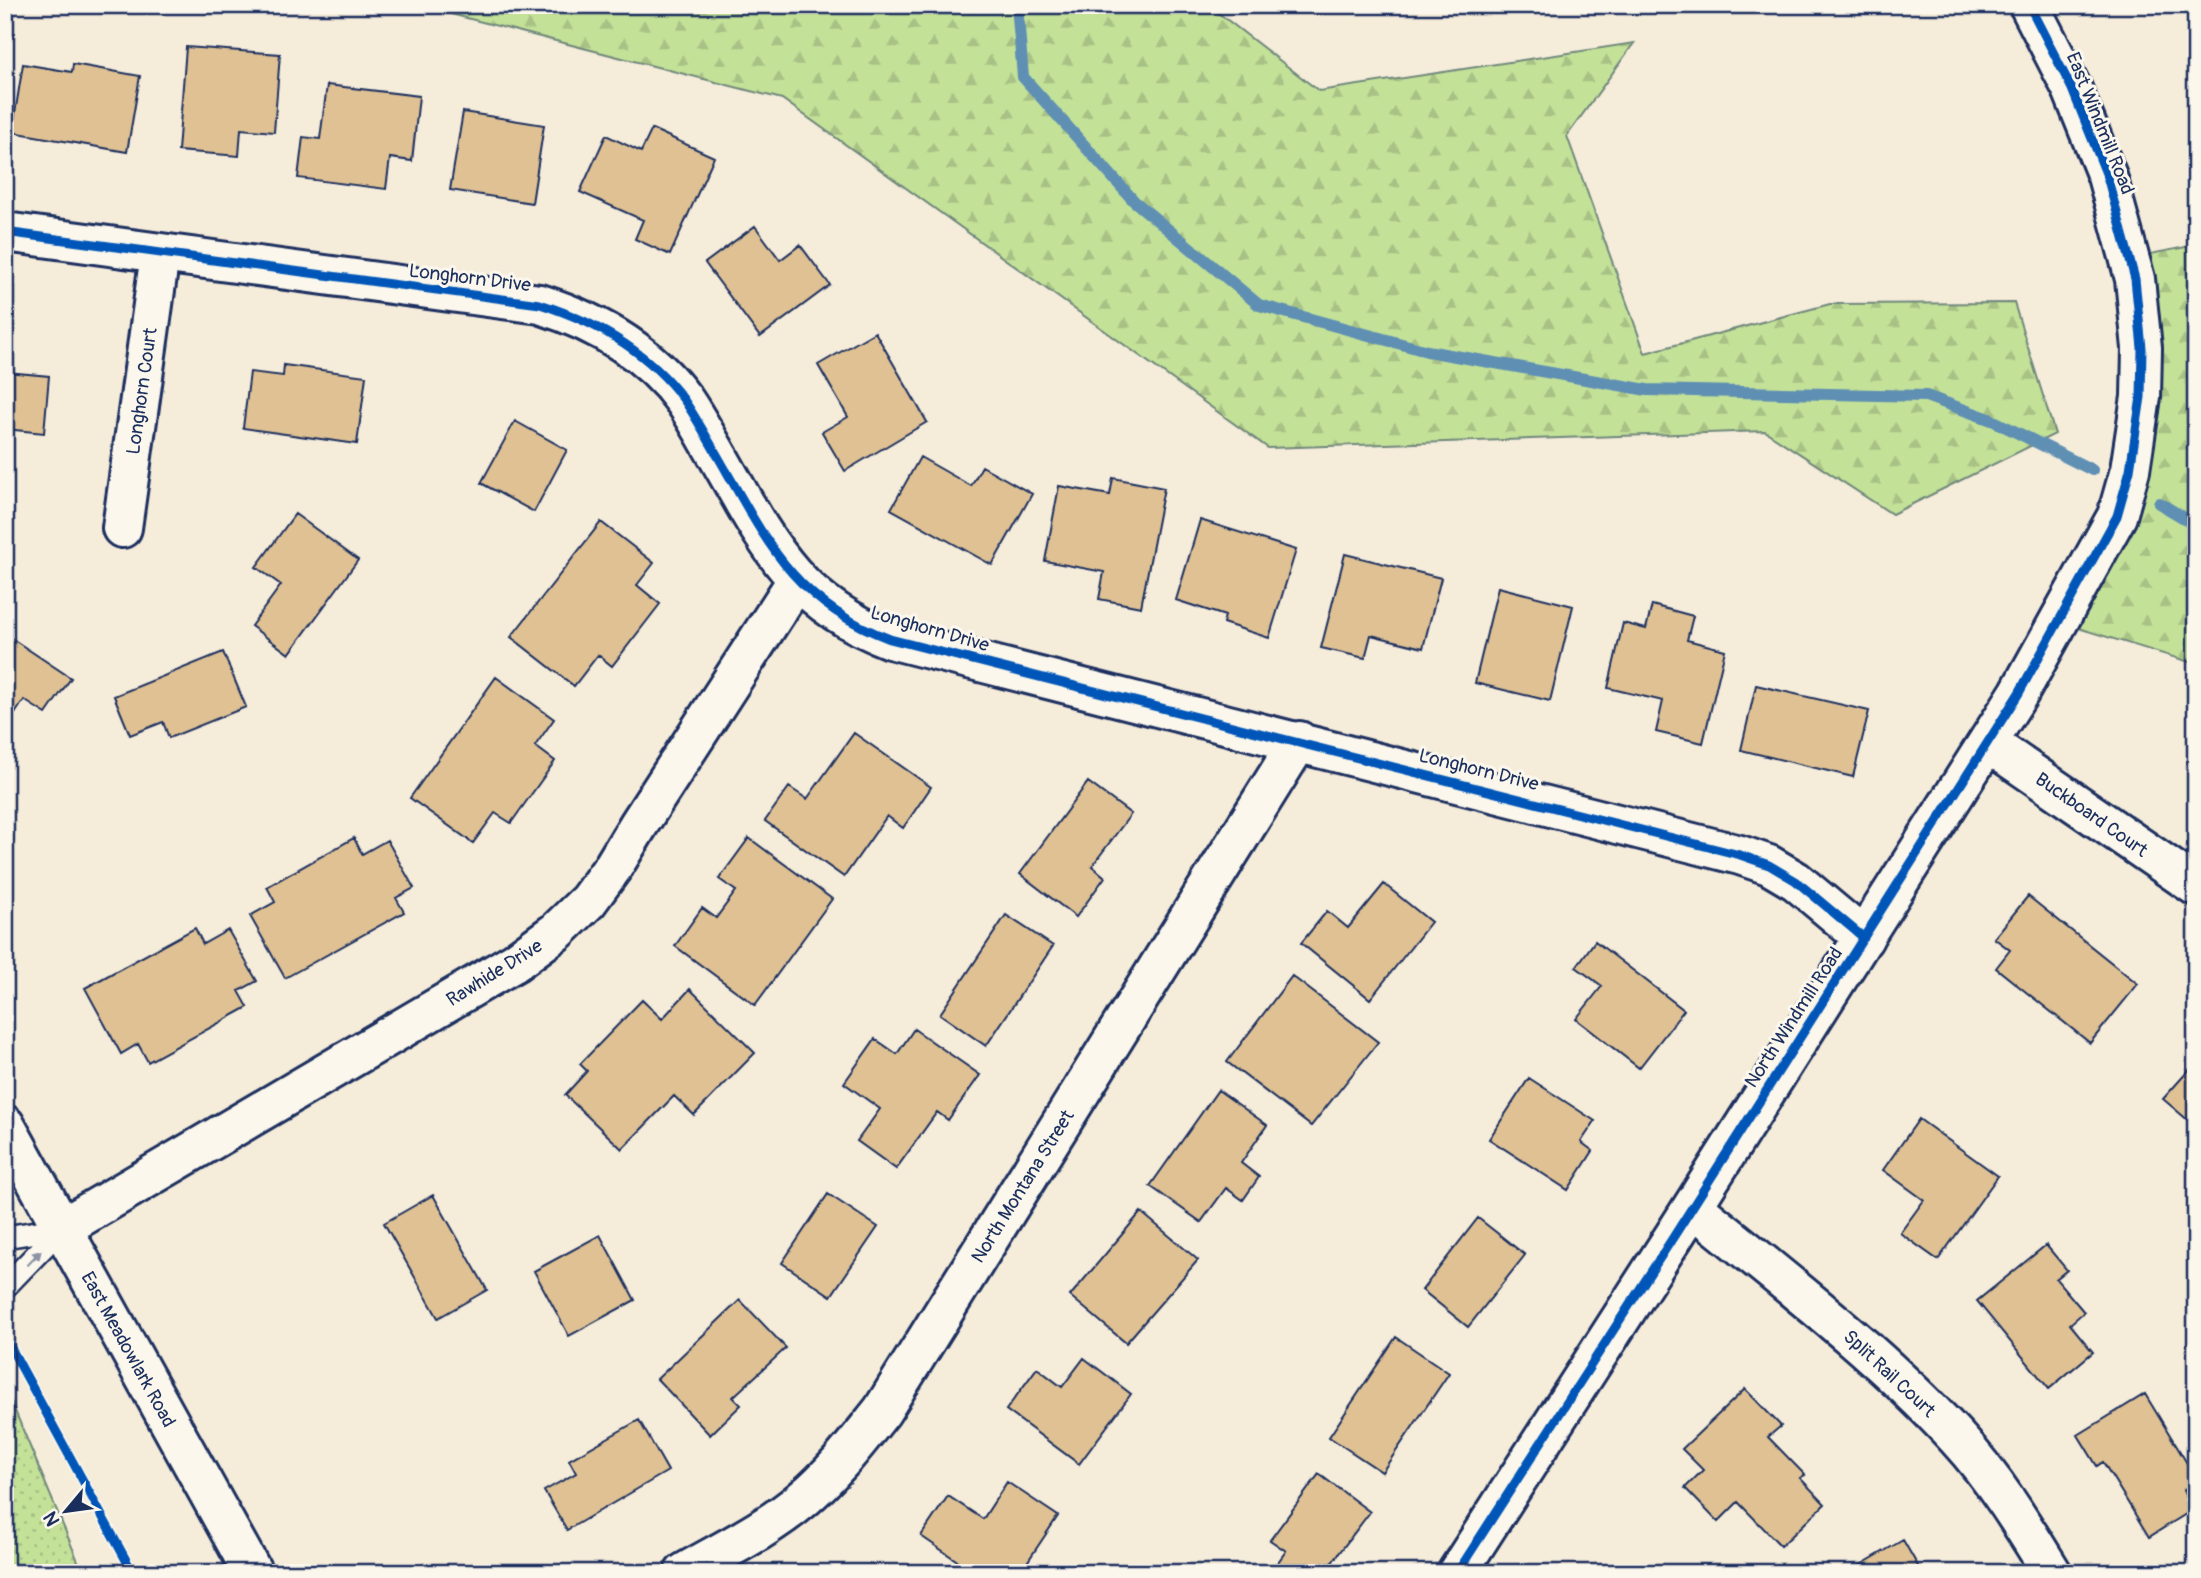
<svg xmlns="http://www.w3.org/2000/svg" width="2201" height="1578" viewBox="0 0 2201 1578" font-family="Pangolin,sans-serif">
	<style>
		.grass { fill: url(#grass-dots); stroke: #70887b; stroke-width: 2 }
		.forest { fill: url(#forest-firs); stroke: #70887b; stroke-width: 2 }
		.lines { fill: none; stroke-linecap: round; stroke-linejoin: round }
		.stream { stroke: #5f90b4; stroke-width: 12 }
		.building { fill: #dfc193; stroke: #1b2f5e; stroke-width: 2 }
		.lane-casing { stroke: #1b2f5e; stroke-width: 26 }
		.street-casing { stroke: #1b2f5e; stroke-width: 44 }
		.secondary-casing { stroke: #1b2f5e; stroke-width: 44 }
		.lane { stroke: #fbf7ec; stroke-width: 21 }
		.street { stroke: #fbf7ec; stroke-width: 38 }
		.secondary { stroke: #fbf7ec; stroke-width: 38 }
		.cycleway-casing { stroke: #fbf7ec; stroke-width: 13 }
		.cycleway { stroke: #0057b8; stroke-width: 9 }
		.oneway { fill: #8b93a5 }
		.labels { text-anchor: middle; stroke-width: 6; stroke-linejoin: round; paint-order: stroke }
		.street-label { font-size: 19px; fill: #1b2f5e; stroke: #fbf7ec }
	</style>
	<defs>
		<pattern id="grass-dots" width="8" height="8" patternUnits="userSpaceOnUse" patternTransform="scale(1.75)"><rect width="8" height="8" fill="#c4e198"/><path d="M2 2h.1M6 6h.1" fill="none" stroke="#a8c185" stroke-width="1.8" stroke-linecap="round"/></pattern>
		<pattern id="forest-firs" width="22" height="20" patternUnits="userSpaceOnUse" patternTransform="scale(1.75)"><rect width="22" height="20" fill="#c4e198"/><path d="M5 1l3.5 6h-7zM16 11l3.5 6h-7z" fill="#a8c185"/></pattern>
	</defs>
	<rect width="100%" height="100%" fill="#f5ecda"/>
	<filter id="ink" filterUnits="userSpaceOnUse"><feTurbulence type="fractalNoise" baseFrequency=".0143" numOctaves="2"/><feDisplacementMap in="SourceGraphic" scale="14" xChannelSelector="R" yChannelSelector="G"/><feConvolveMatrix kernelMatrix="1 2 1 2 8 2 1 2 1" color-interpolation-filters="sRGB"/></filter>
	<g filter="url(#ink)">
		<path class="grass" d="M5 1387 83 1573H5Z"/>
		<path class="forest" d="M401 5H1208L1319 91 1634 43 1567 136 1645 353 1830 304 2014 303 2055 434 1892 514 1765 431 1268 448 782 99 447 13Z
			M2196 245V664L2058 622 2117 516 2130 258Z"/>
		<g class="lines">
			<path class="stream" d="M1017 5 1023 77 1134 201 1259 305 1427 351 1647 390 1926 396 1992 420 2092 470
				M2159 503 2196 525"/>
		</g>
		<path class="building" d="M186 47 280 54 274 132 241 129 239 156 178 151Z
			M23 64 72 72 73 64 140 76 127 152 12 132Z
			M327 85 419 96 412 161 390 158 386 189 298 178 303 137 320 139Z
			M463 112 544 125 532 203 450 190Z
			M652 129 714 157 670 255 635 239 643 220 580 192 606 135 641 152Z
			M755 226 780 260 800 245 830 285 760 337 705 263Z
			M875 332 927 422 845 471 822 432 848 417 818 365Z
			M5 337 10 338 7 372 49 376 44 433 5 429Z
			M284 365 366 376 357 444 243 428 250 372 283 376Z
			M515 421 567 450 534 512 481 483Z
			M920 457 971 486 982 466 1032 494 992 565 891 509Z
			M1113 478 1164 488 1141 607 1099 599 1104 572 1045 561 1059 486 1110 495Z
			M295 514 358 560 289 654 251 626 281 585 256 567Z
			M1200 520 1296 550 1269 638 1223 623 1225 616 1176 600Z
			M601 522 654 563 637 585 660 604 612 666 598 655 574 686 511 637Z
			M1345 554 1441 578 1423 648 1371 635 1365 658 1321 648Z
			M1498 587 1573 606 1550 701 1475 683Z
			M1652 605 1693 616 1687 640 1725 650 1703 743 1656 732 1663 701 1608 688 1623 623 1646 629Z
			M5 634 71 678 46 714 24 700 5 729Z
			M223 652 246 707 169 738 163 722 130 735 114 696Z
			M496 677 554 719 535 746 555 761 511 823 495 813 473 843 410 798Z
			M1756 685 1869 711 1853 777 1741 750Z
			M854 733 931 787 903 828 887 816 844 877 765 821 789 787 807 799Z
			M1088 782 1131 814 1092 866 1105 877 1076 917 1020 874Z
			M354 838 362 854 387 840 414 888 396 898 404 912 285 978 250 916 275 902 267 887Z
			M749 838 832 899 755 1005 675 946 702 908 716 918 736 891 719 879Z
			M1384 884 1431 922 1370 999 1301 943 1327 911 1348 928Z
			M2028 896 2138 984 2090 1043 1996 968 2010 950 1994 938Z
			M1006 915 1053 946 986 1046 940 1014Z
			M195 928 203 944 228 930 257 981 239 991 248 1007 148 1062 138 1044 121 1054 85 988Z
			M1595 941 1684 1010 1639 1068 1576 1019 1602 986 1576 967Z
			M1292 976 1378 1042 1311 1126 1227 1062Z
			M690 989 755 1053 694 1115 674 1096 622 1149 565 1095 587 1071 580 1064 642 1000 662 1019Z
			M914 1029 980 1075 948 1120 937 1112 896 1169 857 1141 880 1109 844 1083 875 1039 897 1054Z
			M2196 1062V1127L2163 1099Z
			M1529 1078 1595 1121 1581 1142 1593 1151 1568 1190 1489 1139Z
			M1218 1090 1267 1125 1241 1163 1259 1177 1243 1200 1226 1188 1201 1222 1150 1186Z
			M1919 1119 1998 1176 1938 1260 1900 1233 1924 1200 1883 1170Z
			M828 1194 878 1227 831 1296 782 1263Z
			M433 1195 487 1290 438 1318 384 1223Z
			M1141 1212 1198 1260 1126 1343 1070 1296Z
			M1478 1218 1525 1255 1468 1327 1422 1290Z
			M600 1235 635 1300 569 1336 534 1271Z
			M2046 1245 2067 1270 2056 1279 2084 1312 2070 1324 2093 1352 2049 1389 1977 1301Z
			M740 1300 786 1348 733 1397 741 1405 710 1435 657 1379Z
			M1396 1337 1449 1373 1382 1472 1329 1437Z
			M1084 1358 1131 1394 1079 1464 1006 1410 1037 1368 1062 1387Z
			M1745 1389 1781 1426 1768 1437 1805 1475 1800 1478 1825 1504 1781 1546 1738 1502 1718 1522 1685 1488 1703 1470 1682 1449Z
			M2145 1394 2196 1478V1482L2183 1490 2194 1509 2149 1537 2103 1462 2097 1466 2078 1435Z
			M639 1420 668 1471 567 1530 544 1491 576 1473 569 1460Z
			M1319 1474 1370 1512 1324 1573H1270L1286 1551 1270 1540Z
			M1007 1482 1058 1516 1020 1573H975L921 1536 948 1496 983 1519Z
			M1903 1540 1922 1573H1847Z"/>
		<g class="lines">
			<g class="lane-casing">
				<path id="lane" d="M5 1237 62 1228
					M5 1287 62 1228"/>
			</g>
			<g class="street-casing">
				<path id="street" d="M5 232 540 304C596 322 649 352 684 400 693 413 701 427 709 441 761 529 787 601 890 639L1740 855 1769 865 1796 881 1864 938
					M122 528 160 254
					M1988 743 2196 886
					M1693 1207C1784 1281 1877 1352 1957 1438 1994 1478 2024 1527 2052 1573
					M62 1228 515 962 557 931 588 901 613 867 639 824 797 580
					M684 1573C724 1550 768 1529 803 1499 834 1473 857 1442 882 1411L1299 741"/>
			</g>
			<g class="secondary-casing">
				<path id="secondary" d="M5 1125 253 1573
					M1457 1573 1674 1236 2019 693 2117 516 2130 470 2141 397 2142 348 2135 279 2107 176 2072 89 2029 5"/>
			</g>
			<use href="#lane" class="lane"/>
			<use href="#street" class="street"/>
			<use href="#secondary" class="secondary"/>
			<g class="cycleway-casing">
				<path id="cycleway" d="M5 232 540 304C596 322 649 352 684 400 693 413 701 427 709 441 761 529 787 601 890 639L1740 855 1769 865 1796 881 1864 938
					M5 1337 133 1573
					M1457 1573 1674 1236 2019 693 2117 516 2130 470 2141 397 2142 348 2135 279 2107 176 2072 89 2029 5"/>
			</g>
			<use href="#cycleway" class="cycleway"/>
		</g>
		<defs><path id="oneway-solid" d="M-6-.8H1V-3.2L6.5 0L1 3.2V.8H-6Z" transform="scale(1.75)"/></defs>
		<use class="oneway" href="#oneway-solid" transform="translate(34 1258) rotate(-46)"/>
	</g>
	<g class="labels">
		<g class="street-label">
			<text transform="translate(2101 123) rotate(68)" y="7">East Windmill Road</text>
			<text transform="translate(470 277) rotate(7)" y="7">Longhorn Drive</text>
			<text transform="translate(141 391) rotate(-82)" y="7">Longhorn Court</text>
			<text transform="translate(930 628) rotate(16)" y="7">Longhorn Drive</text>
			<text transform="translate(1479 769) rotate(14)" y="7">Longhorn Drive</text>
			<text transform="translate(2092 814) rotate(35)" y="7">Buckboard Court</text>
			<text transform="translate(494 972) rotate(-32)" y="7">Rawhide Drive</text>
			<text transform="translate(1793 1017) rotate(-57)" y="7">North Windmill Road</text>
			<text transform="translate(1022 1186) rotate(-58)" y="7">North Montana Street</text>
			<text transform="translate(129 1349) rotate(61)" y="7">East Meadowlark Road</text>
			<text transform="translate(1890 1373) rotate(43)" y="7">Split Rail Court</text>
		</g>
	</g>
	<rect width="2201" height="1578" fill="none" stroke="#fbf7ec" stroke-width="28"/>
	<rect x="14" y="14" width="2173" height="1550" fill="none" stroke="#1b2f5e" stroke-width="2.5" filter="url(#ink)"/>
	<g transform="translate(66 1511) rotate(241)" stroke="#fbf7ec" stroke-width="5" paint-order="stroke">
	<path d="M0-5L12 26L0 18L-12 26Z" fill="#1b2f5e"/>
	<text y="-10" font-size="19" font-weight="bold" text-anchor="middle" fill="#1b2f5e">N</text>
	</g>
</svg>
